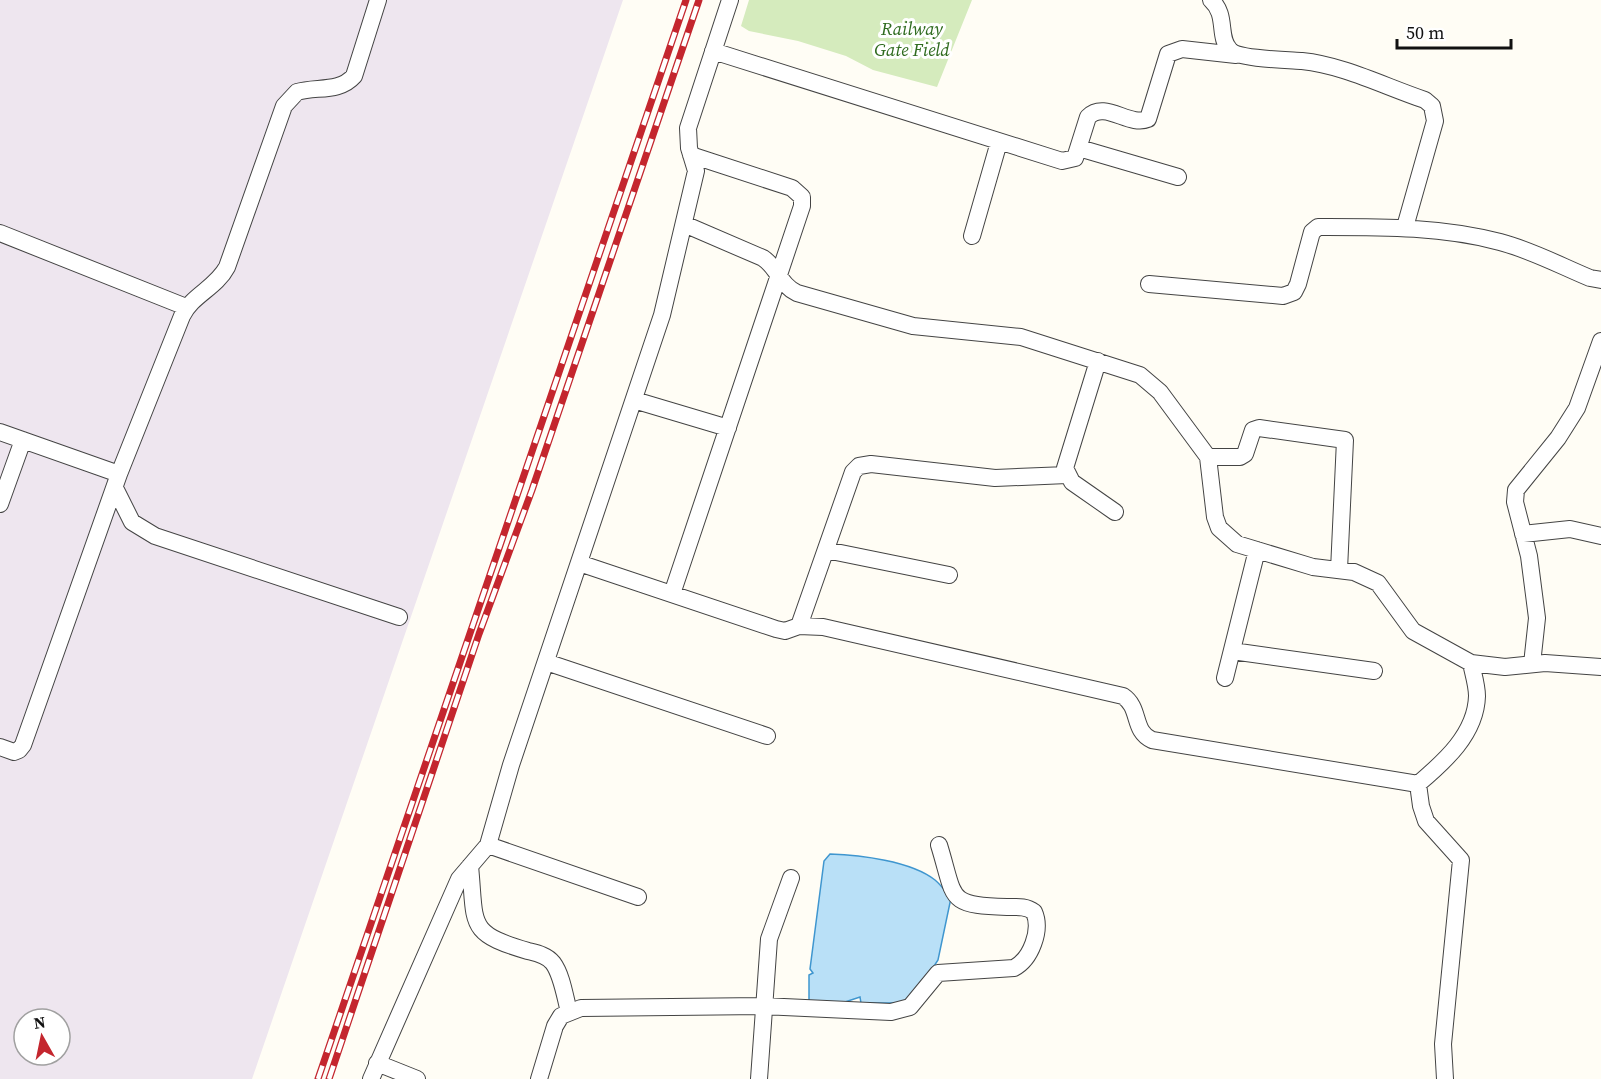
<svg xmlns="http://www.w3.org/2000/svg" width="1601" height="1079" viewBox="0 0 1601 1079" font-family="'Source Serif 4',serif">
	<style>
		.industrial { fill: #eee6ef; fill-rule: evenodd }
		.green { fill: #d5ebbd }
		.water { fill: #b9e0f7; stroke: #3f96cf; stroke-width: 1.5 }
		.lines { fill: none; stroke-linecap: round; stroke-linejoin: round }
		.minor-casing { stroke: #444; stroke-width: 18 }
		.minor { stroke: #fff; stroke-width: 16 }
		.rail-casing { stroke: #c4262e; stroke-width: 7 }
		.rail { stroke: #fff; stroke-width: 4.5; stroke-dasharray: 14; stroke-linecap: butt }
		.labels { text-anchor: middle; stroke-width: 6; stroke-linejoin: round; paint-order: stroke }
		.park-label { font-size: 18px; font-style: italic; fill: #2f6b1f; stroke: #fff }
	</style>
	<rect width="100%" height="100%" fill="#fffdf5"/>
	<path class="industrial" d="M0 0H623L252 1079H0ZM24 1019H60V1055H24Z"/>
	<path class="green" d="M749 0H972L937 87 873 70 846 56 798 41 749 31 741 26Z"/>
	<path class="water" d="M830 854C860 855 911 861 935 880 941 885 946 892 951 898L938 960 914 997 900 1003H861L860 997 842 1003H809V975L813 973 810 969 824 861Z"/>
	<g class="lines">
		<g class="minor-casing">
			<path id="minor" d="M1211 0C1228 15 1217 37 1230 50 1238 59 1288 60 1302 61 1343 65 1386 87 1425 100L1432 106 1435 121 1405 227
				M713 51 1062 161 1075 158 1088 117C1105 100 1129 127 1148 119L1168 54 1182 49 1236 55
				M1079 148 1178 177
				M684 224 763 258C778 268 780 285 797 293L913 326 1021 337 1140 375 1160 392 1208 457 1215 517 1219 528 1237 544 1313 567 1354 572 1378 583 1413 631 1471 663C1473 673 1477 685 1477 696 1476 734 1444 762 1418 784L1421 806 1426 821 1461 860 1443 1044 1445 1079
				M0 233 186 307
				M972 236 999 142
				M1149 284 1283 296 1294 292 1298 284 1312 232 1318 227H1327C1385 227 1444 227 1500 242 1531 250 1561 266 1590 278L1601 280
				M1098 361 1065 468 1072 482 1115 512
				M634 400 728 428
				M0 432 119 474
				M1208 457H1240L1245 454 1253 430 1259 428 1345 440 1339 570
				M115 488 132 522 155 536 399 617
				M0 504 23 440
				M1523 534 1570 529 1601 536
				M826 550 949 575
				M579 563 776 629 785 631 799 626 823 627 1123 696C1141 708 1132 731 1152 740L1418 784
				M672 594 802 206V197L792 188 691 155
				M799 626 853 472 859 466 871 464 995 478 1067 475
				M1232 651 1374 671
				M546 662 767 736
				M1471 663 1505 667 1545 663 1601 667
				M1532 664 1537 618 1529 556 1515 502 1516 490 1558 438 1577 408 1601 341
				M1225 678 1257 550
				M0 747 14 752 19 750 23 745 119 474 182 316C192 295 216 288 227 267L284 106 297 92C316 86 339 93 354 76L378 0
				M488 845 638 897
				M470 866C476 925 466 933 528 951 536 953 547 955 553 963 562 975 565 997 569 1012
				M377 1063 417 1079
				M371 1079 459 879 488 845 511 765 662 315 696 171 689 148 688 128 730 0
				M539 1079 555 1026 561 1016 581 1008 762 1006 891 1012 910 1007 938 973 1014 968C1031 959 1042 930 1034 912 1026 906 1017 907 1007 907 946 905 956 900 939 845
				M759 1079 769 939 791 878"/>
		</g>
		<use href="#minor" class="minor"/>
		<g class="rail-casing">
			<path id="rail" d="M318 1079 686 0
				M329 1079 479 634 532 490 699 0"/>
		</g>
		<use href="#rail" class="rail"/>
	</g>
	<g class="labels">
		<g class="park-label">
			<text x="912" y="35">Railway<tspan x="912" dy="21">Gate Field</tspan></text>
		</g>
	</g>
	<g transform="translate(42 1037) rotate(351)"><circle r="28" fill="#ffffff" stroke="#a0a0a0" stroke-width="1.5"/>
	<path d="M0-4.5L10 22L0 15L-10 22Z" fill="#c4262e"/>
	<text y="-9" font-size="16" font-weight="bold" text-anchor="middle" fill="#111111">N</text>
	</g>
	<path d="M1397 39v9h114v-9" fill="none" stroke="#111111" stroke-width="3"/>
	<text x="1406" y="39" font-size="18" fill="#111111" stroke="#ffffff" stroke-width="4.5" paint-order="stroke">50 m</text>
</svg>
